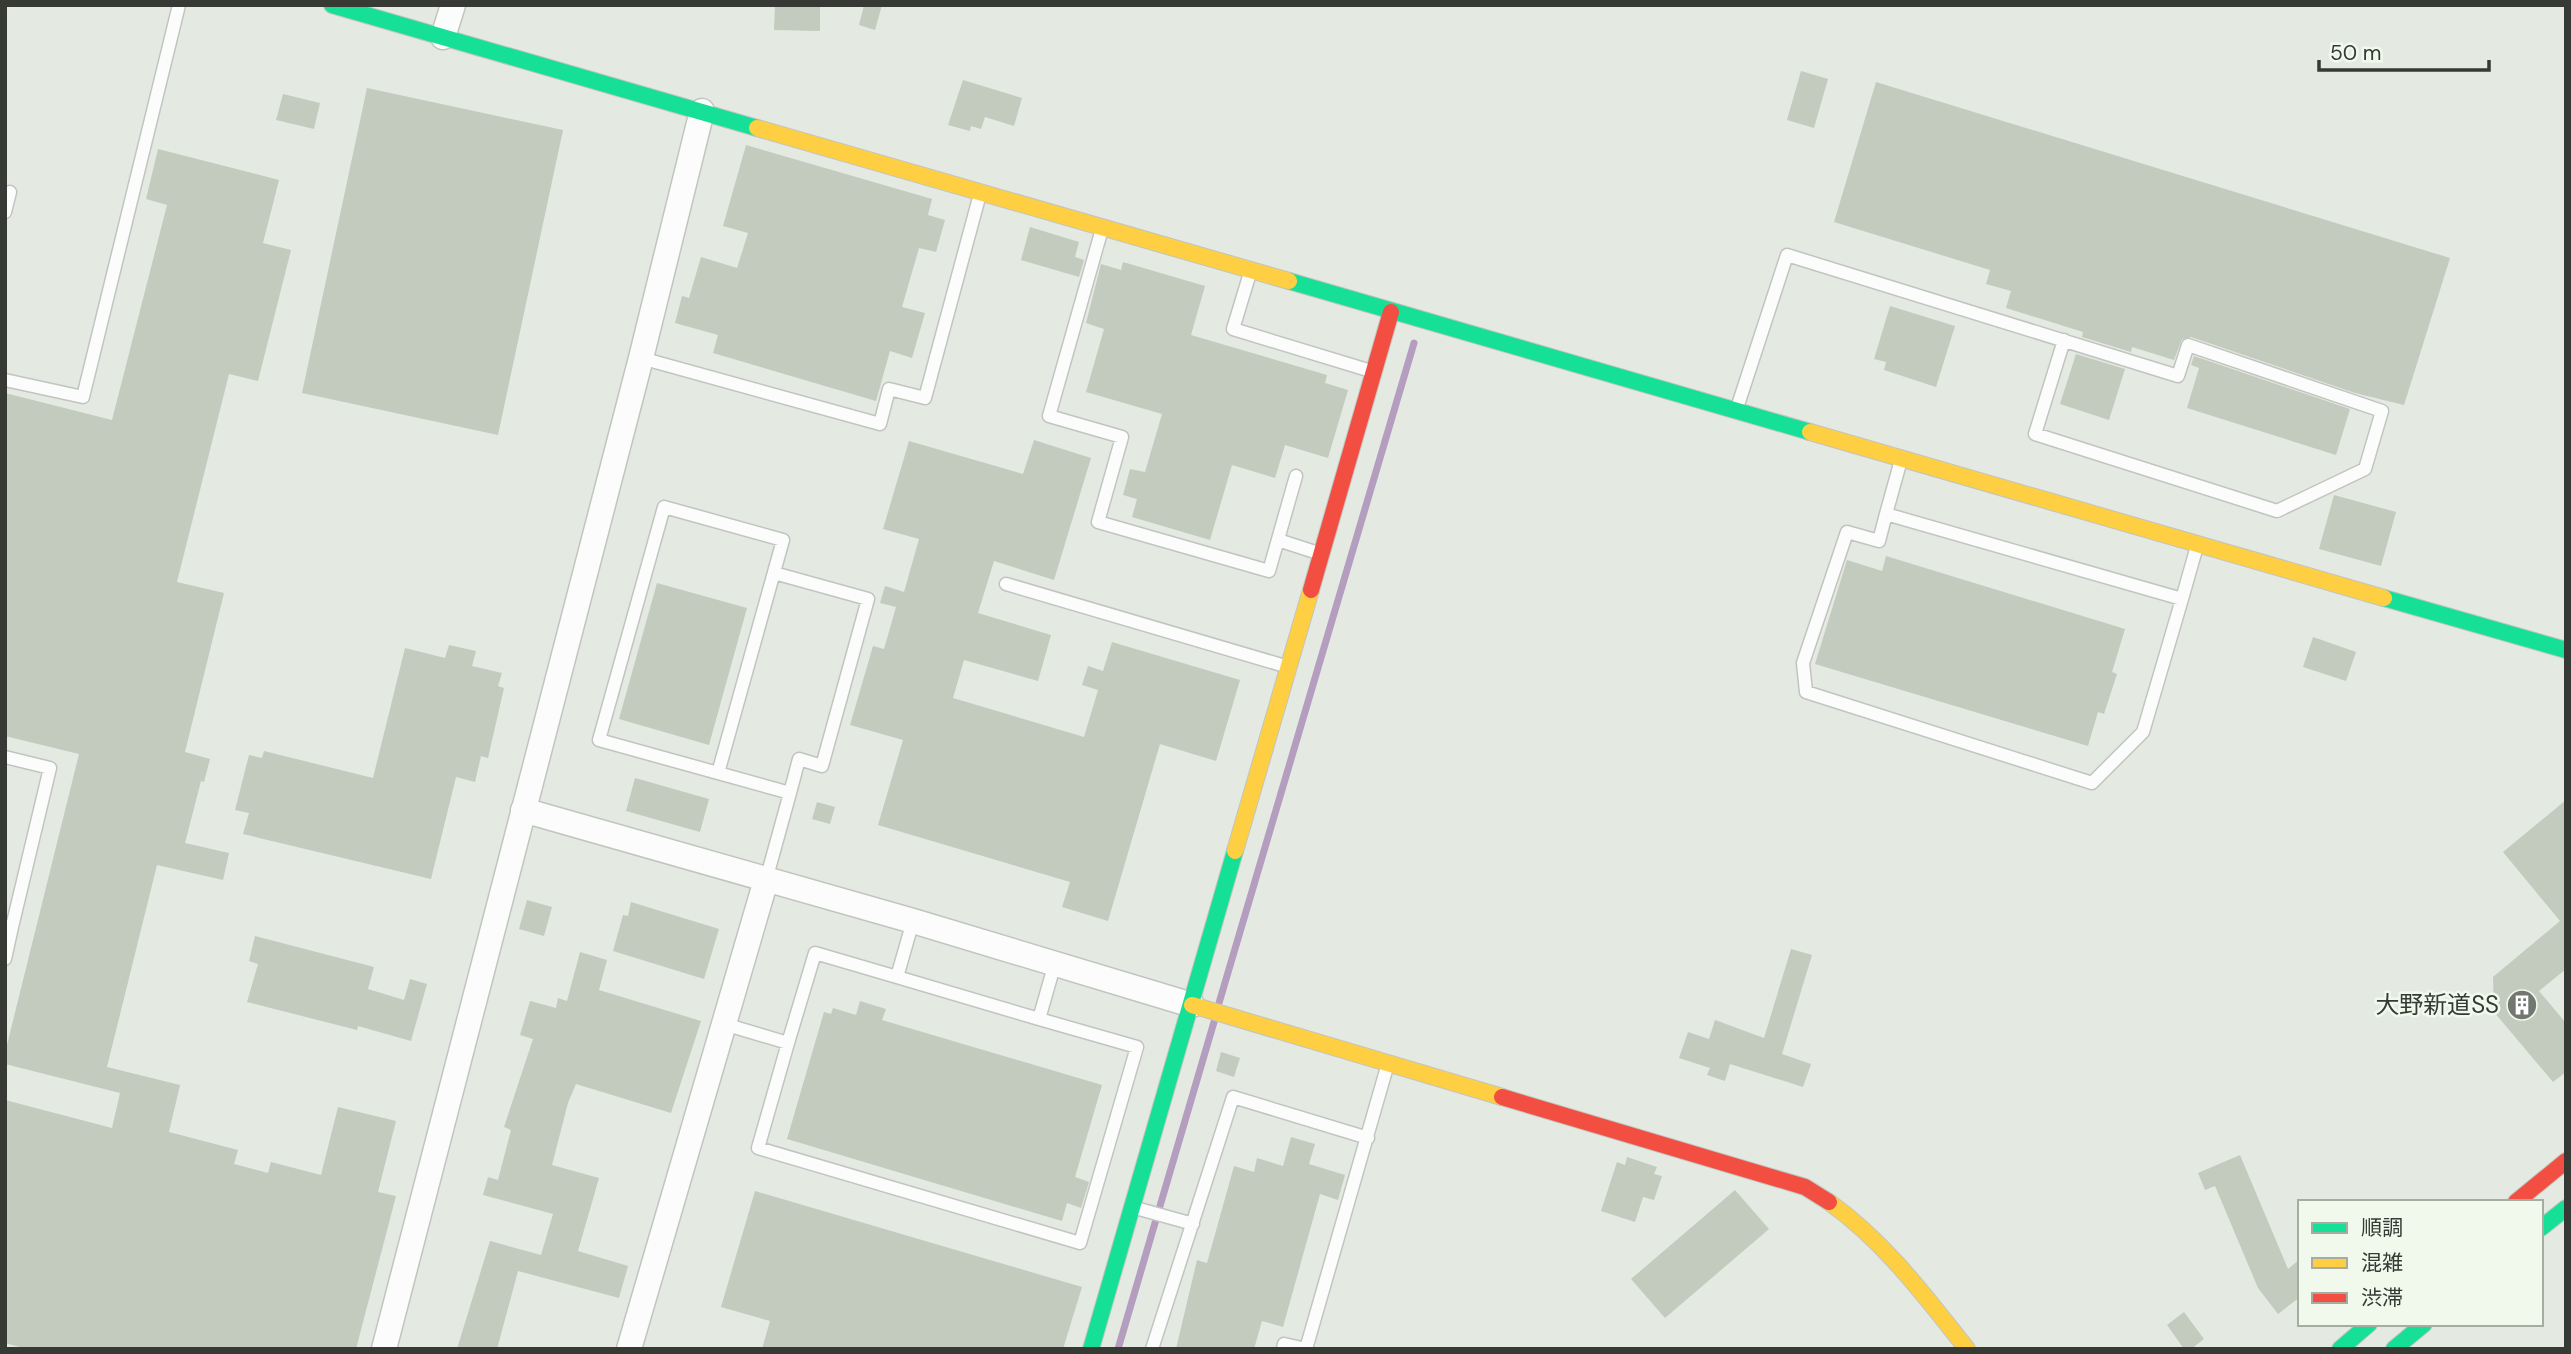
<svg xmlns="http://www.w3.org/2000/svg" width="2571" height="1354" viewBox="0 0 2571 1354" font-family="'DM Sans','Noto Sans JP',sans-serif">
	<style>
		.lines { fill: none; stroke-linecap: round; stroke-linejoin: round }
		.stream { stroke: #b49dbf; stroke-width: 7 }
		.building { fill: #c2cbbe }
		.lane-casing { stroke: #c1c5c0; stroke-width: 15 }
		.street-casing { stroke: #c1c5c0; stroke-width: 27 }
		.fast-casing { stroke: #c1c5c0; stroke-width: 18 }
		.slow-casing { stroke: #c1c5c0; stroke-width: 18 }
		.jam-casing { stroke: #c1c5c0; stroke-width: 18 }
		.lane { stroke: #fbfcfb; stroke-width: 12 }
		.street { stroke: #fbfcfb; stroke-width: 24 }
		.fast { stroke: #16e098; stroke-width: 16 }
		.slow { stroke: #ffcf43; stroke-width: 16 }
		.jam { stroke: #f24e42; stroke-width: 16 }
		.labels { text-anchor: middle; stroke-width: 5; stroke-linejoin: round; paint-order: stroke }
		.poi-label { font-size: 24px; fill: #363934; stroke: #f0f9ec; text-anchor: end }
	</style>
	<rect width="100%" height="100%" fill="#e4e9e2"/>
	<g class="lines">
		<path class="stream" d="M1219 1003 1414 343
			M1118 1349 1214 1022"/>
	</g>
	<path class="building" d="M775 5H820V31L774 30Z
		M864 5H882L875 30 859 25Z
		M1801 71 1828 79 1814 128 1787 120Z
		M963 80 1022 98 1014 126 985 117 981 129 971 126 970 131 948 125Z
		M1876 82 2450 258 2404 405 2355 393 2191 337 2182 339 2174 360 2132 347 2131 352 2082 337 2083 332 2006 308 2011 291 1986 284 1990 270 1834 222Z
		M367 88 563 130 498 435 302 393Z
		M283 94 320 103 314 129 276 120Z
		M746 145 932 199 928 215 945 220 936 252 919 248 902 307 925 313 912 358 890 351 876 401 713 353 718 335 675 323 682 296 689 298 701 257 737 268 748 233 723 226Z
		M158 149 279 180 263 243 291 250 258 381 229 374 177 582 224 593 185 752 210 759 204 782 201 781 185 843 229 853 223 880 157 865 107 1067 180 1085 169 1132 238 1150 234 1164 268 1173 271 1162 321 1175 338 1107 396 1121 378 1192 396 1196 356 1349H27L5 1343V1100L112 1128 120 1093 5 1064V1053L79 754 5 736V393L112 420 167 205 146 199Z
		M1030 227 1079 242 1075 257 1084 260 1079 277 1021 260Z
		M1123 262 1205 286 1191 335 1327 375 1325 383 1348 390 1328 458 1285 445 1275 478 1232 465 1210 540 1132 517 1137 499 1123 495 1130 469 1145 472 1162 414 1086 392 1104 329 1086 323 1101 264 1121 270Z
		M1890 306 1955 326 1936 387 1884 370 1886 362 1874 359Z
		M2076 354 2125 369 2109 420 2060 404Z
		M2194 356 2350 409 2336 455 2187 408 2199 368 2191 365Z
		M1034 440 1091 458 1054 580 994 561 978 613 1051 635 1038 681 964 660 953 698 1084 737 1098 690 1082 685 1088 666 1103 671 1112 642 1240 680 1216 761 1160 744 1108 921 1062 907 1070 882 878 825 903 740 850 725 873 646 884 649 896 607 880 603 885 586 904 592 919 539 883 529 909 441 1023 474Z
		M2334 495 2396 512 2381 566 2319 549Z
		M1886 556 2125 629 2112 672 2117 674 2104 714 2098 712 2088 746 1815 664 1847 560 1882 571Z
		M657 583 747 608 709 745 619 719Z
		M2313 637 2356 652 2346 681 2303 667Z
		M449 645 476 651 472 666 502 673 498 686 504 688 488 758 481 756 475 782 456 777 431 879 243 834 249 813 235 810 249 755 262 758 264 751 373 778 405 648 445 658Z
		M635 778 709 799 700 832 626 811Z
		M2566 800V969L2539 991 2566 1023V1072L2553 1082 2494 1012 2493 977 2560 921 2503 852Z
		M817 802 835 807 830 824 812 819Z
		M527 900 552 907 544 936 519 929Z
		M631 902 719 929 704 979 613 951 623 915 628 916Z
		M255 936 374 967 368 989 404 1000 410 979 427 984 411 1041 358 1026 357 1030 247 1002 258 964 249 961Z
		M1791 949 1812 955 1782 1054 1811 1064 1803 1087 1730 1064 1725 1081 1707 1075 1710 1068 1679 1058 1688 1032 1709 1039 1715 1020 1764 1038Z
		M580 952 607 960 599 990 701 1021 671 1113 576 1084 568 1103 552 1165 599 1178 578 1251 628 1266 619 1298 518 1271 497 1349H457L490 1241 541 1255 553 1214 483 1195 488 1177 498 1180 511 1130 504 1127 533 1039 520 1035 530 1001 556 1008 558 998 567 1001Z
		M860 1001 886 1009 882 1020 1102 1085 1075 1177 1089 1182 1081 1208 1067 1203 1062 1221 787 1139 824 1012 831 1014 833 1008 856 1015Z
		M1221 1052 1240 1058 1234 1077 1216 1071Z
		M1291 1137 1315 1144 1309 1164 1345 1175 1338 1200 1320 1194 1283 1327 1262 1321 1254 1349H1176L1197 1260 1207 1263 1234 1166 1254 1172 1257 1158 1283 1166Z
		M2240 1155 2288 1269 2300 1259V1297L2278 1314 2258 1288 2215 1186 2205 1190 2198 1173Z
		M1627 1157 1657 1167 1654 1174 1662 1176 1654 1200 1643 1197 1635 1222 1601 1211 1617 1162 1625 1165Z
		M1735 1190 1769 1229 1665 1318 1631 1279Z
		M755 1191 1082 1287 1063 1349H762L770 1321 721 1307Z
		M2184 1312 2204 1339 2191 1349H2184L2167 1325Z"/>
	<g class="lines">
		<g class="lane-casing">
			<path id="lane" d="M5 212 10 192
				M1102 229 1049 416 1122 437 1098 522 1269 571 1296 476
				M1250 273 1233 329 1371 371
				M641 358 880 424 889 389 925 398 980 194
				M5 380 83 397 179 5
				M1737 408 1787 255 2178 376 2188 345 2382 411 2365 469 2277 511 2035 434 2064 340
				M1901 460 1886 514 2182 599 2197 546
				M664 507 783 540 718 773 599 740Z
				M1886 514 1879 541 1847 532 1803 663 1806 692 2092 783 2143 732 2182 599
				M1278 540 1318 553
				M774 573 868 599 822 766 799 759 790 793
				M1006 584 1285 666
				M5 757 50 768 12 927 5 926
				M718 773 790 793 766 880
				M913 921 897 977 1039 1019 1055 963
				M5 959 12 927
				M724 1024 788 1043 815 953 897 977
				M788 1043 758 1148 1080 1243 1137 1047 1039 1019
				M1132 1207 1193 1224
				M1152 1349 1233 1097 1368 1138
				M1283 1349 1284 1344 1306 1349
				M1306 1349 1387 1067"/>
		</g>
		<g class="street-casing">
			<path id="street" d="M443 37 453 5
				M523 810 913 921 1192 1005
				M384 1349 641 358 702 111
				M629 1349 766 880"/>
		</g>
		<g class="fast-casing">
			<path id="fast" d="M332 5 757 128
				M1289 281 1810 432
				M2384 598 2566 650
				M2541 1228 2566 1208
				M1091 1349 1235 851
				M2340 1349 2369 1324
				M2394 1349 2424 1324"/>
		</g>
		<g class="slow-casing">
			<path id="slow" d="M757 128 1289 281
				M1810 432 2384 598
				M1235 851 1311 590
				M1192 1005 1502 1097
				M1829 1202C1885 1242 1925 1296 1967 1349"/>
		</g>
		<g class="jam-casing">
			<path id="jam" d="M1311 590 1391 312
				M1502 1097 1805 1187 1829 1202
				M2516 1202 2566 1161"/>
		</g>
		<use href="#lane" class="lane"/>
		<use href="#street" class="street"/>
		<use href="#fast" class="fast"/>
		<use href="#slow" class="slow"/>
		<use href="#jam" class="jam"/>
	</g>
	<defs>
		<g id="building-disc" transform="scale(1.575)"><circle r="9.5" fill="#737771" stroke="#f0f9ec"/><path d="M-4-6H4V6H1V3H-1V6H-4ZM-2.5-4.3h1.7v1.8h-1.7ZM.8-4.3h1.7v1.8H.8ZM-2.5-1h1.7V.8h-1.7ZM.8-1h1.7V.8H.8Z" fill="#fff"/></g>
	</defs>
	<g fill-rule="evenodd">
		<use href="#building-disc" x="2522" y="1005"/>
	</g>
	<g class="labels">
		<g class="poi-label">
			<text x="2499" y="1013">大野新道SS</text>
		</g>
	</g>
	<rect width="2571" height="1354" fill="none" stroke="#363934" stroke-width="14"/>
	<rect x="2298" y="1200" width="245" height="126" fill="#f0f9ec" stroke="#a6aca2" stroke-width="2"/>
	<rect x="2312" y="1223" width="35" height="10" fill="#16e098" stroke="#a6aca2" stroke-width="2"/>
	<text x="2361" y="1235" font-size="21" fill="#363934">順調</text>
	<rect x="2312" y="1258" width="35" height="10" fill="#ffcf43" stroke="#a6aca2" stroke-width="2"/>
	<text x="2361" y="1270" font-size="21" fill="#363934">混雑</text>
	<rect x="2312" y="1293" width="35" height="10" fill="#f24e42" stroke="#a6aca2" stroke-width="2"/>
	<text x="2361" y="1305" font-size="21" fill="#363934">渋滞</text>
	<path d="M2319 60v10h170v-10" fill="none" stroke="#363934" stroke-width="3.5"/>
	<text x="2330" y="60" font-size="21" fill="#363934" stroke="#f0f9ec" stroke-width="5" paint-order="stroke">50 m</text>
</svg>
